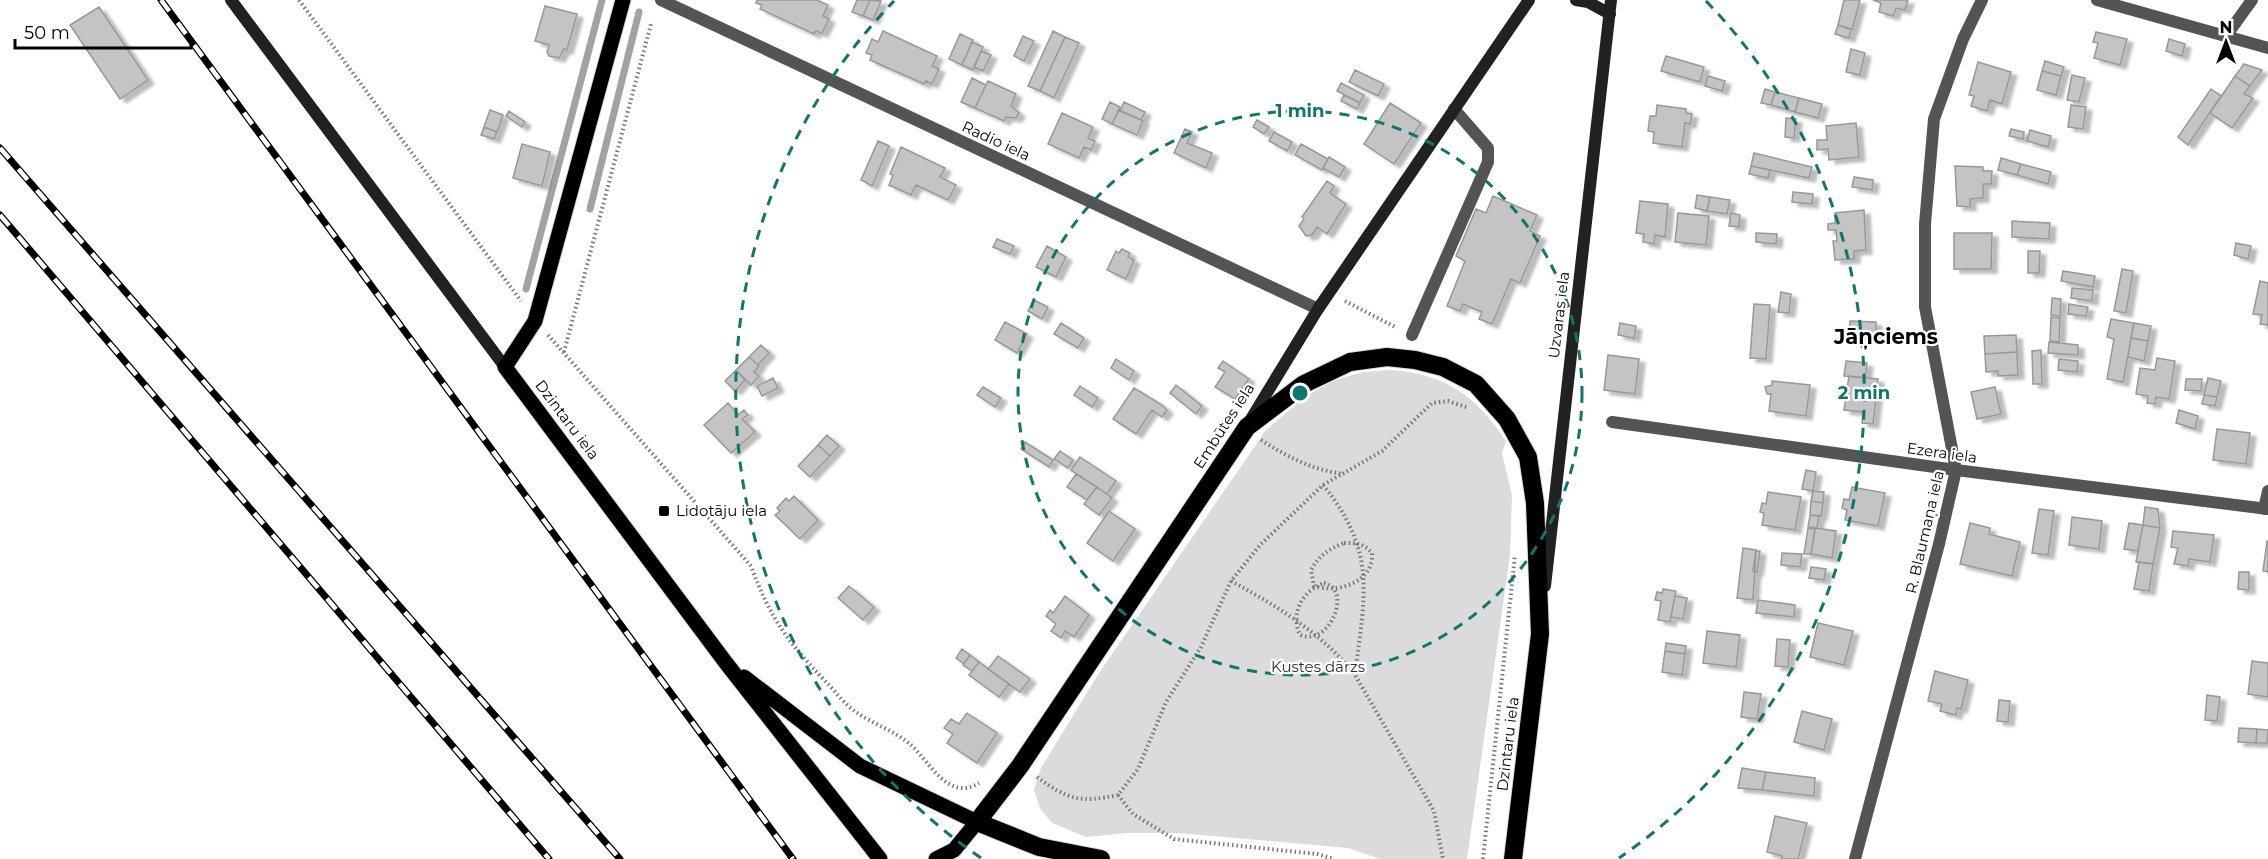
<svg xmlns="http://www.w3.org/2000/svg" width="2268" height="859" viewBox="0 0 2268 859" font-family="Montserrat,sans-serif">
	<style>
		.green { fill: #dbdbdb }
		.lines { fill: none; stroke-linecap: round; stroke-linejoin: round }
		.stream { stroke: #a2a2a2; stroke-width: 7 }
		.building { fill: #c4c4c4; stroke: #989898; stroke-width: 1.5; filter: url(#shadow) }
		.primary-casing { stroke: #dbdbdb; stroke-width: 17 }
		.highway-casing { stroke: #dbdbdb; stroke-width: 20 }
		.path { stroke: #767676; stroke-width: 4; stroke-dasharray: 1.5 3; stroke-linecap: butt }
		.lane { stroke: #545454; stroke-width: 12 }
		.street { stroke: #545454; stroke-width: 12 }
		.secondary { stroke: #212121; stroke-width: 12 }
		.primary { stroke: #000; stroke-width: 15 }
		.highway { stroke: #000; stroke-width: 18 }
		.rail-casing { stroke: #000; stroke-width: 7 }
		.rail { stroke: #fff; stroke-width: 4.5; stroke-dasharray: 14; stroke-linecap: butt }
		.ring { fill: none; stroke: #0f766e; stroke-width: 3; stroke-dasharray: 10 8 }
		.poi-dot { fill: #000; stroke: #fff; stroke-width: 2 }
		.labels { text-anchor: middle; stroke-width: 4.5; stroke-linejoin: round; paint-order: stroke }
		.street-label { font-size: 15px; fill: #000; stroke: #fff }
		.poi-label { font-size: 15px; fill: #000; stroke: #fff; text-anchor: start }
		.park-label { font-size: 15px; fill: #323232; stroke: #fff }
		.district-label { font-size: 21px; font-weight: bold; fill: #000; stroke: #fff }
		.centre { fill: #0f766e; stroke: #fff; stroke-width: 3 }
		.ring-label { font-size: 18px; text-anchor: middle; font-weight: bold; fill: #0f766e; stroke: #fff; stroke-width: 4.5; stroke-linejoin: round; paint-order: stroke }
	</style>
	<defs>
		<filter id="shadow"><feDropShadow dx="6" dy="4" stdDeviation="1.5" flood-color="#0004"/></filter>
	</defs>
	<rect width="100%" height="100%" fill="#fff"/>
	<path class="green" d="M1388 370C1445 373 1475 395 1506 441L1502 453 1512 495 1510 555 1467 859H1380L1348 848 1178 833H1126L1086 837 1052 823 1040 808 1034 790 1041 768 1099 673 1266 430 1306 396 1335 380 1363 372Z"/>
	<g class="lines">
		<path class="stream" d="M590 209 639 12
			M526 289 602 0"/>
	</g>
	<path class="building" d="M757 0H817L828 5 823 16 829 19 822 33 816 31 814 34 760 9 762 5 756 3Z
		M857 0H870L863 16 852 12Z
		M870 0 881 1 873 20 863 16Z
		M1844 0H1860L1852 30 1838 25Z
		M1873 0H1908L1905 10 1896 8 1893 16 1879 12 1881 3Z
		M545 6 577 14 567 50 564 49 559 58 549 56 547 52 549 45 535 41Z
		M99 7 148 80 120 99 70 25Z
		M1838 25 1851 29 1849 38 1835 34Z
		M883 31 937 56 932 66 939 69 932 84 926 81 924 84 870 60 872 55 866 53 872 39 878 42Z
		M1053 31 1065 37 1040 91 1028 86Z
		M2096 32 2127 39 2120 65 2094 58 2098 43 2093 42Z
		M960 34 973 40 962 65 949 59Z
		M1023 36 1034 41 1024 61 1014 56Z
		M1065 37 1079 43 1054 98 1040 91Z
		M2169 39 2185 44 2182 56 2166 51Z
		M972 42 983 47 973 70 962 65Z
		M1851 49 1865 53 1860 75 1846 72Z
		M981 51 991 55 983 71 974 67Z
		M1666 56 1704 67 1700 82 1661 71Z
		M2045 61 2064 67 2061 76 2042 71Z
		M1978 62 2011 72 2002 104 1990 100 1987 111 1971 106 1974 96 1969 95Z
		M2244 64 2262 70 2250 86 2235 76Z
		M1355 70 1384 84 1378 96 1349 82Z
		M2042 71 2061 76 2056 95 2037 90Z
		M2072 75 2085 78 2079 102 2067 100Z
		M1708 76 1725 81 1722 91 1705 86Z
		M2235 76 2250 86 2244 94 2253 98 2232 128 2210 113Z
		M972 78 986 85 975 108 961 102Z
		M988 81 1016 94 1011 106 1019 113 1016 118 1006 117 1004 121 975 108Z
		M1341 83 1364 95 1360 103 1337 91Z
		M1765 89 1775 92 1771 105 1761 103Z
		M2211 89 2221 96 2188 145 2178 137Z
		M1775 92 1799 98 1795 112 1771 105Z
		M1344 95 1360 103 1357 109 1341 101Z
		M1799 98 1822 104 1818 118 1795 112Z
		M1110 102 1120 107 1112 124 1102 119Z
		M1124 102 1145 112 1141 120 1120 111Z
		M1390 103 1421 123 1394 164 1364 144Z
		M1657 105 1686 109V113L1692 114 1690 124 1685 123 1682 147 1653 143 1654 132 1648 131 1650 116H1656Z
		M2071 105 2086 107 2083 129 2068 127Z
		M490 110 503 115 497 132 484 127Z
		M1119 110 1143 121 1137 135 1112 124Z
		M509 111 525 122 522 127 506 116Z
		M1062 113 1093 127 1088 138 1095 141 1091 150 1084 147 1079 158 1048 144Z
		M1786 118 1796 119 1794 138 1785 137Z
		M1257 120 1269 127 1264 134 1253 127Z
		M1856 123 1859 157 1829 160 1828 149 1817 150V140H1827L1826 126Z
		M484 127 497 132 494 139 481 135Z
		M1185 129 1192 132 1187 143 1212 153 1206 168 1174 153Z
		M2011 129 2024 132 2023 139 2009 136Z
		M2030 130 2051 136 2048 147 2027 141Z
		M1274 132 1292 142 1287 151 1269 141Z
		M878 141 889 146 872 186 861 180Z
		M522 144 550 152 542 186 513 178Z
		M1301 144 1328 159 1322 170 1295 155Z
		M901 147 945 168 940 177 956 185 948 200 916 185 911 195 889 185 893 175 890 174Z
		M1754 153 1812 167 1809 178 1751 166Z
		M1329 157 1345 167 1339 177 1323 168Z
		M2001 158 2021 164 2017 175 1998 170Z
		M2021 164 2051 172 2048 184 2017 175Z
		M1751 166 1770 170 1768 178 1749 174Z
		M1955 166 1983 167V171H1992L1991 184H1983V198L1970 199V207L1957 206Z
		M1854 177 1873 180 1872 190 1852 187Z
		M1327 181 1334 186 1330 193 1346 204 1327 234 1317 227 1312 235 1306 236 1299 226 1304 219 1302 217Z
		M1793 192 1813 194 1812 204 1792 202Z
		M1697 195 1710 197 1707 211 1695 208Z
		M1493 196 1537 215 1530 231 1540 236 1520 283 1511 279 1492 324 1479 319 1482 312 1463 304 1460 311 1447 306 1465 261 1456 256 1476 209 1486 213Z
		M1710 197 1730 200 1727 214 1707 211Z
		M1640 201 1668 204 1665 237 1655 235 1654 244 1643 242 1644 234 1636 233Z
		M1864 210 1866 250 1854 251V259L1835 260 1833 241H1837L1836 230H1828V224L1835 223V213Z
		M1678 213 1709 216 1706 245 1675 242Z
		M1731 213 1740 215 1739 227 1729 226Z
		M2012 221 2050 223 2049 239 2012 237Z
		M1756 233 1777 234 1776 244 1756 242Z
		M1954 233H1992L1991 269H1954Z
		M997 239 1014 246 1010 254 993 247Z
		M2236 243 2251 246 2248 259 2234 255Z
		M1047 246 1066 257 1056 277 1036 267Z
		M1122 249 1130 253 1128 257 1134 260 1126 279 1107 270 1116 251 1119 253Z
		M2028 251H2040L2039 273H2028Z
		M2122 269 2133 271 2126 313 2114 311Z
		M2063 271 2095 276 2093 287 2061 281Z
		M2260 281 2268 283V325L2260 324 2262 315 2253 314Z
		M2072 288 2093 290 2092 301 2071 298Z
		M1781 292 1791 294 1789 313 1778 312Z
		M2052 298 2061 299 2060 316 2051 315Z
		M1034 300 1048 307 1042 319 1028 311Z
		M1754 304 1770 305 1766 359 1750 358Z
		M2069 304 2088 307 2086 316 2068 314Z
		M2051 317 2060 318 2059 342 2050 341Z
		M2111 319 2134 323 2123 382 2107 379 2114 339 2107 337Z
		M1850 321 1876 322V336H1849Z
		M1005 322 1027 334 1017 353 995 340Z
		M1061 323 1084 338 1078 348 1054 334Z
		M1620 323 1636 326 1634 338 1618 335Z
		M2134 323 2151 326 2148 341 2131 338Z
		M2016 335 2017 352 1985 354 1984 336Z
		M2131 338 2148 341 2144 361 2128 357Z
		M2049 342 2078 345V355L2048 353Z
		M761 345 769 353 758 365 749 357Z
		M2041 350 2042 384H2033L2032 351Z
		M2017 352 2018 375 1998 376V371L1986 372 1985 354Z
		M1608 355 1639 359 1635 394 1604 390Z
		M749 357 759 366 754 372 759 376 751 385 736 370Z
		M2157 358 2175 361 2169 399 2156 397 2155 404 2147 403 2148 396 2136 394 2140 368 2155 370Z
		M1116 359 1134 371 1129 380 1111 368Z
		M2059 359 2078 361 2077 372 2058 370Z
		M1223 361 1249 379 1235 399 1215 387 1225 372 1218 368Z
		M1846 361 1867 363 1865 378 1844 376Z
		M736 370 745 380 735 391 725 381Z
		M1849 376 1878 379 1873 424 1862 423 1863 412 1844 410Z
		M773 378 778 388 762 396 757 386Z
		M2208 378 2221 381 2217 397 2204 395Z
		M2186 379H2202L2201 391 2185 390Z
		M1772 381 1810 385 1806 416 1769 411 1771 394H1767L1765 387 1772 385Z
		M1176 385 1202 406 1196 414 1170 393Z
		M1080 386 1098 398 1092 407 1074 395Z
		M983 387 1001 398 995 407 977 395Z
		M1995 387 2001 414 1977 419 1971 392Z
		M1134 388 1162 405 1167 410 1162 417 1152 410 1136 434 1113 419Z
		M2204 395 2217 397 2215 406 2202 404Z
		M728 403 738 415 744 410 748 415 742 419 755 432 731 453 704 425Z
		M2179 410 2198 416 2195 429 2176 423Z
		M2217 429 2250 433 2246 464 2213 460Z
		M827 435 839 446 830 456 818 445Z
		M1025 442 1053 460 1049 467 1021 449Z
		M818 445 830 456 810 477 798 466Z
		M1060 451 1073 460 1068 468 1054 459Z
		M1080 457 1116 481 1107 494 1071 470Z
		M1806 470 1816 472 1813 491 1802 489Z
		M1076 474 1097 487 1087 500 1067 487Z
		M1097 487 1112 498 1099 515 1084 504Z
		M1852 487 1885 493 1878 526 1845 520 1847 510 1842 508 1844 499 1849 500Z
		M1813 491 1824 492 1823 503 1811 501Z
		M1768 492 1801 497 1795 530 1762 525 1764 513 1760 512 1762 503 1766 504Z
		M794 496 818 520 800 539 775 515 780 511 777 508 786 498 789 501Z
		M1811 501 1823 503 1821 516 1810 515Z
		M2145 507 2158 509 2160 528 2143 525Z
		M2039 509 2054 511 2048 555 2032 553Z
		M1109 511 1135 529 1113 561 1087 543Z
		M1810 515 1819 516 1817 528 1808 527Z
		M2072 517 2102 521 2099 549 2069 545Z
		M1970 523 1990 528 1989 534 2020 542 2012 576 1960 564Z
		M2129 523 2143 525 2138 551 2124 549Z
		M2143 525 2160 528 2153 564 2136 562Z
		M1808 527 1836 531 1832 558 1811 554 1815 529Z
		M1808 528 1815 529 1811 554H1804Z
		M2173 531 2214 535 2210 562 2189 559 2188 566 2174 564 2178 548 2171 547Z
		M2267 541H2268V572L2263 571Z
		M1743 548 1756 550 1753 600 1737 598Z
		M1756 551H1760L1757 572 1753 571Z
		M1782 553 1802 554 1800 567 1781 565Z
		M2139 562 2153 564 2149 591 2134 589Z
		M1811 567 1826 569 1824 580 1809 578Z
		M2239 572H2249V590L2238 589Z
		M849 586 874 607 863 620 838 598Z
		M1663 589 1676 591 1670 622 1658 620 1661 601 1655 600 1657 592 1662 593Z
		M1065 596 1089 615 1074 637 1065 631 1061 638 1051 631 1056 624 1046 616 1050 610 1053 613Z
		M1675 596 1687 598 1683 619 1671 617Z
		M1758 600 1795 605 1794 617 1756 613Z
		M1818 623 1853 631 1844 665 1810 657Z
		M1707 631 1740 635 1736 667 1703 663Z
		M1777 639 1790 640 1788 667 1775 666Z
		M1666 643 1686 646 1685 654 1665 651Z
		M962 649 970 655 964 664 956 658Z
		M1665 651 1685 654 1682 675 1662 672Z
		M970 655 979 662 972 671 963 665Z
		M998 656 1030 679 1020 692 988 669Z
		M2252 661 2268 663V697L2248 694Z
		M979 662 1009 684 999 697 969 675Z
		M1935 671 1968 680 1961 709 1957 708 1956 715 1940 711 1942 704 1928 701Z
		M1744 692 1761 694 1757 719 1741 717Z
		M2207 695 2220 697 2217 721 2205 720Z
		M1999 700 2010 701 2008 722 1997 721Z
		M1802 711 1832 719 1824 750 1794 742Z
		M967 713 997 733 977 763 947 743 953 734 944 728 951 719 959 724Z
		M2239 728 2257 729 2256 743 2238 742Z
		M2257 729 2268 730 2267 743H2256Z
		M1742 768 1766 772 1762 790 1738 788Z
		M1766 772 1815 778 1814 796 1762 790Z
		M1775 816 1807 823 1798 859H1781L1782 856 1767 852Z"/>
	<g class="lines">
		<g class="primary-casing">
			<path id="primary" d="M623 0 535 321 505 367 726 663 880 859
				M744 677 860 766 977 822 954 850 936 859"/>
		</g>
		<g class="highway-casing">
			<path id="highway" d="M1101 859 1039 847 977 822 1020 766 1247 427 1304 384 1350 362 1387 357 1415 360 1443 367 1476 384 1507 419 1528 457 1535 503 1540 634 1513 859"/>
		</g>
		<path class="path" d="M299 0 521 301
			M1345 301 1397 328
			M548 335 751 566C771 620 788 642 827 683 836 692 845 705 856 712 873 724 895 731 911 745 930 762 948 802 979 783
			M564 352 651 24
			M1261 440C1288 457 1312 470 1344 474
			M1323 485C1377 551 1365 595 1355 674
			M1344 543C1357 543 1363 543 1372 553 1374 582 1338 594 1314 586L1311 570C1319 556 1328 549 1344 543Z
			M1231 581C1277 606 1323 634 1355 675L1434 811 1443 859
			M1324 583C1353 589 1330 647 1300 635 1290 614 1302 591 1324 583Z
			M1037 777C1068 800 1081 803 1118 795L1138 769 1166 702 1201 647 1231 581 1260 545 1323 485 1382 451 1432 403 1448 401 1469 408
			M1118 795 1133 814 1174 839 1317 854 1334 859
			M1483 859 1515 555"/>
		<path class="lane" d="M1412 335 1488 162V148L1454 109"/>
		<path class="street" d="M661 0 1318 309
			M2097 0 2268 48
			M2226 36 2252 0
			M1612 422 1956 470 2268 509
			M2264 509 2268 491
			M1855 859 1939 544 1956 470 1925 307V224L1934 119 1963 39 1982 0"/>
		<path class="secondary" d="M231 0 505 367
			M1576 0 1588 2 1610 14
			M1251 419 1318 309 1529 0
			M1545 586 1611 0"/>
		<use href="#primary" class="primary"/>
		<use href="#highway" class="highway"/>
		<g class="rail-casing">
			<path id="rail" d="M161 0 793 859
				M0 148 620 859
				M0 215 549 859"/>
		</g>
		<use href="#rail" class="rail"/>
	</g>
	<g class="ring">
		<circle cx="1300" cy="393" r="282"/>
		<path d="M981 858A564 564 0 0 1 894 1M1706 1A564 564 0 0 1 1619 858"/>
	</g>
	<rect class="poi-dot" x="658" y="505" width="12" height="12" rx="3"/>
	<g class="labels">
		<g class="street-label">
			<text transform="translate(996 141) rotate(25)" y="5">Radio iela</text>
			<text transform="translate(1559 315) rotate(-83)" y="5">Uzvaras iela</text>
			<text transform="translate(567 420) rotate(53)" y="5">Dzintaru iela</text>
			<text transform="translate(1224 426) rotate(-57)" y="5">Embūtes iela</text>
			<text transform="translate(1942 453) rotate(8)" y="5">Ezera iela</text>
			<text transform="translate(1925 532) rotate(-77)" y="5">R. Blaumaņa iela</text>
			<text transform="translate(1508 744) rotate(-83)" y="5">Dzintaru iela</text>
		</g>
		<g class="poi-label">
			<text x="676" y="516">Lidotāju iela</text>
		</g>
		<g class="park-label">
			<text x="1318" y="672">Kustes dārzs</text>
		</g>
		<g class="district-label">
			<text x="1886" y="344">Jāņciems</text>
		</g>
	</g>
	<circle cx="1300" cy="393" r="9" class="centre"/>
	<g class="ring-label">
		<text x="1300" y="117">1 min</text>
		<text x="1864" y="399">2 min</text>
	</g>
	<g transform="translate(2226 42)" stroke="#ffffff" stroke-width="4.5" paint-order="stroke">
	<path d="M0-4.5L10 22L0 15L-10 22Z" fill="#000000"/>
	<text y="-9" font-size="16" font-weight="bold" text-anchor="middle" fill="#000000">N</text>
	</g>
	<path d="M15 39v9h176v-9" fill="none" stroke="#000000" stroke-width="3"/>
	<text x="24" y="39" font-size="18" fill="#000000" stroke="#ffffff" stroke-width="4.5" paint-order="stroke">50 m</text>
</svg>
